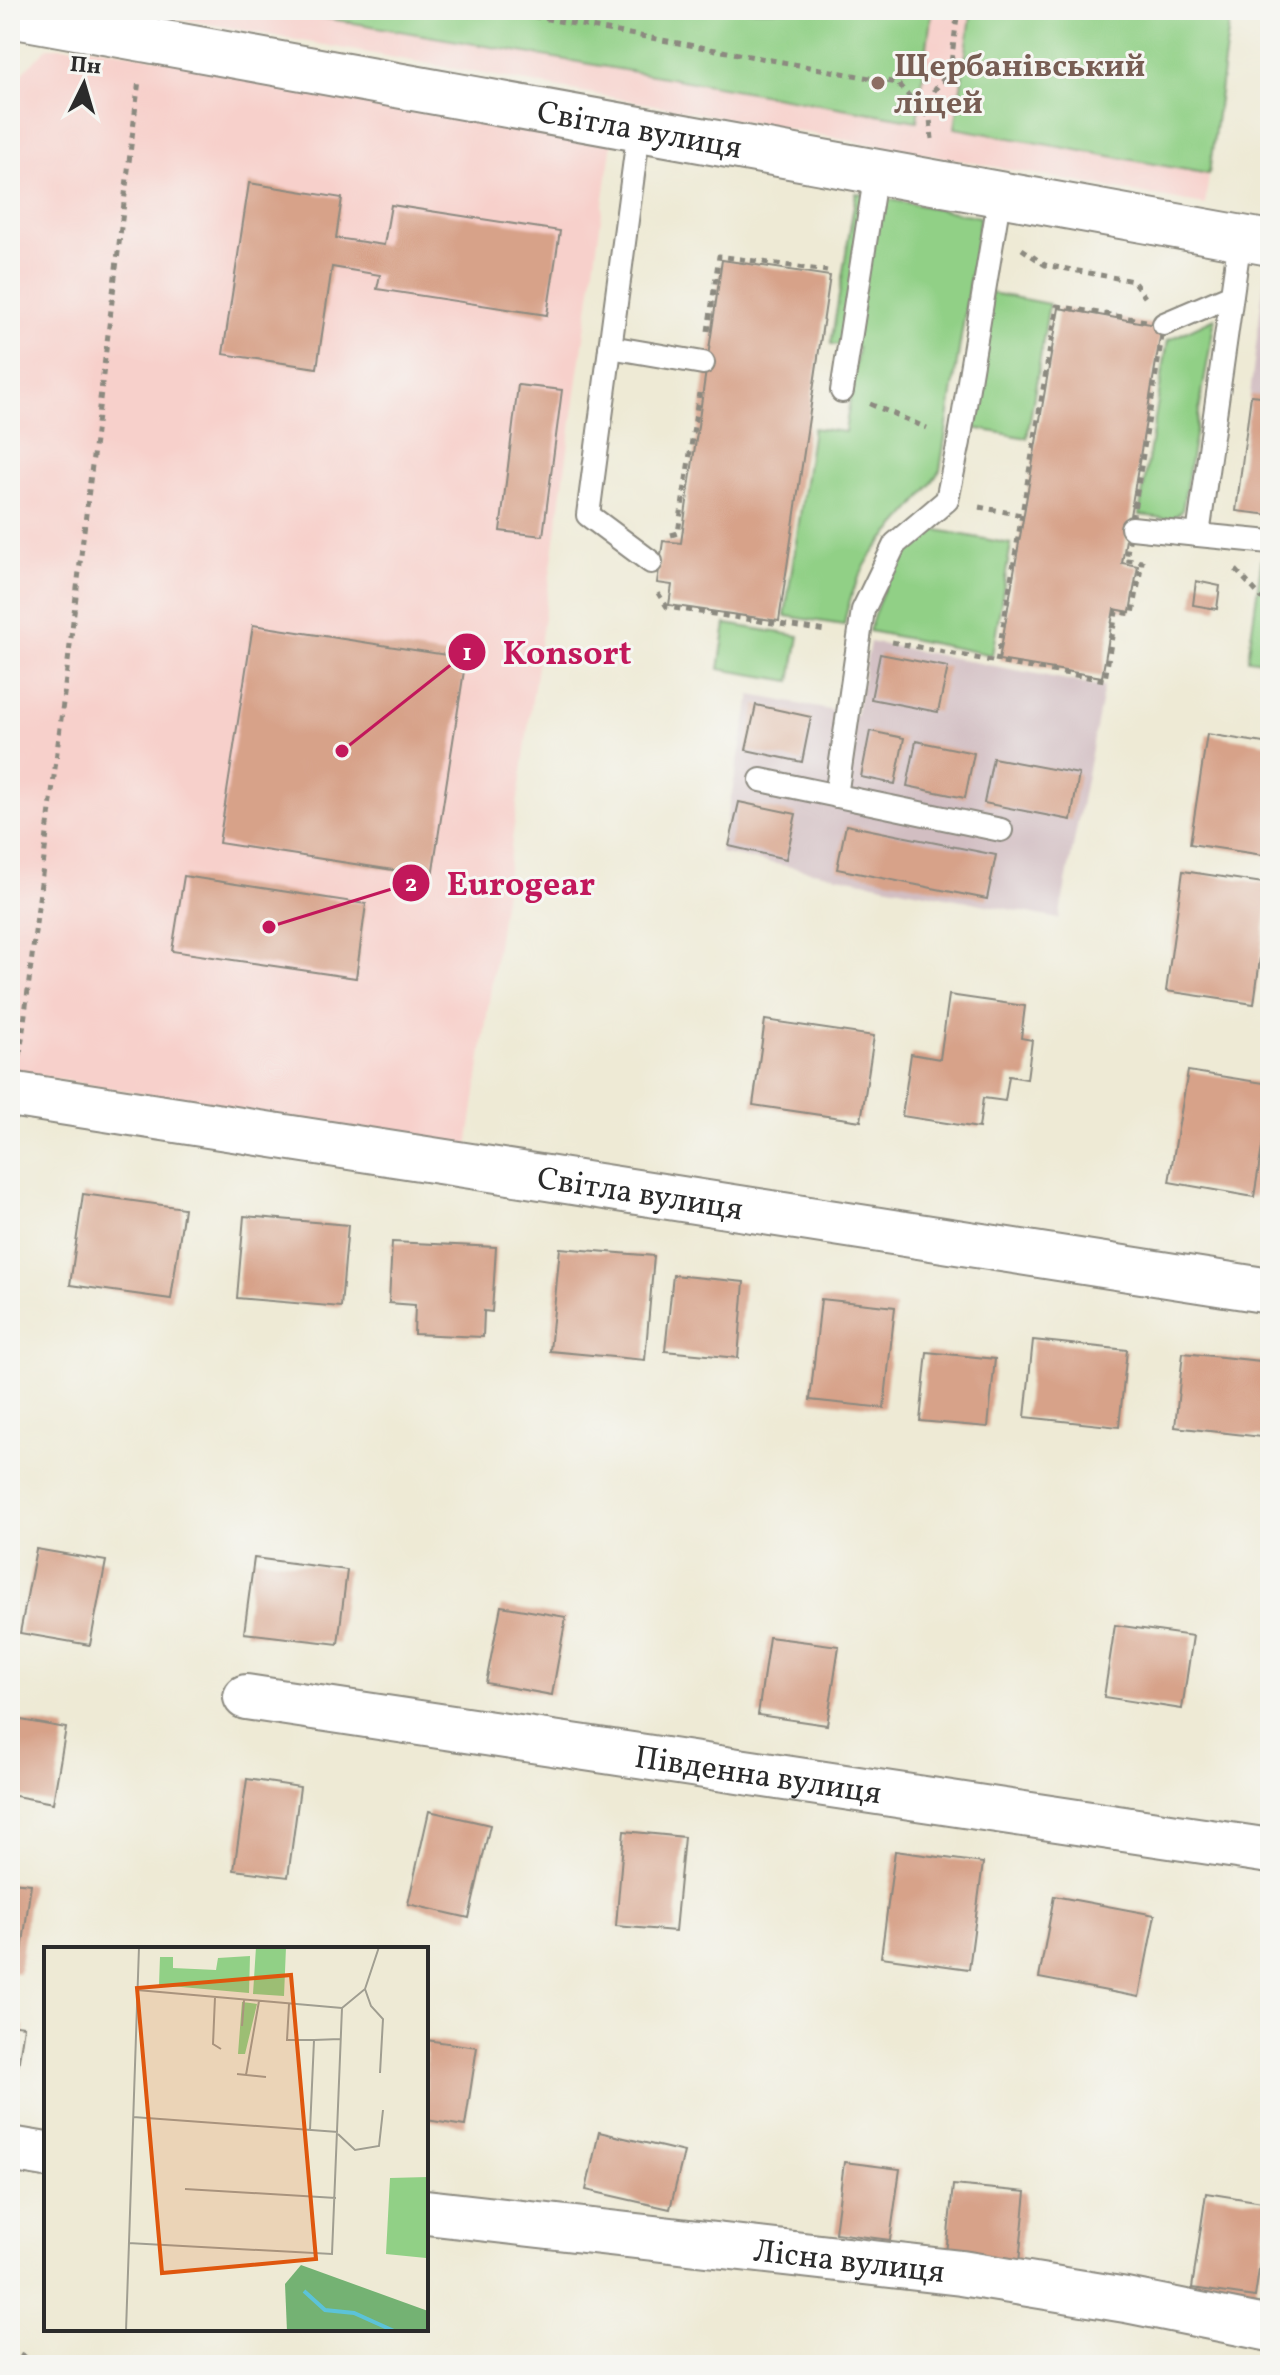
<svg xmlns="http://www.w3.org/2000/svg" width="1280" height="2375" viewBox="0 0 1280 2375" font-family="Vollkorn,serif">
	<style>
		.built { fill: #f7d0cb }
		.industrial { fill: #d2bec2 }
		.green { fill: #91d086; stroke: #5e7e58; stroke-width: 2 }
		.building { fill: #d7a289 }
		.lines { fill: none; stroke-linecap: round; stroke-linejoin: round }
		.service-casing { stroke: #8c8a80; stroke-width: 26 }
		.minor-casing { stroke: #8c8a80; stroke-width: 48 }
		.path { stroke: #8c8a80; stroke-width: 5; stroke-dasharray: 6 6; stroke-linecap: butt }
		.service { stroke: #fff; stroke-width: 22 }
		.minor { stroke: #fff; stroke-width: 44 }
		.education-dot { fill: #8d6e63; stroke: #f6f6f2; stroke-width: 3 }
		.labels { text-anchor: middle; stroke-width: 6; stroke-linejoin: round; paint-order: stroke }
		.education-label { font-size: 32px; font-weight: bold; fill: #785e54; stroke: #f6f6f2; text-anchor: start }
		.street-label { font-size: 32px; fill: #2b2b2b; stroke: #f6f6f2 }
		.inset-river { fill: none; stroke: #5cc3d8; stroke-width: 4 }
		.inset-road { fill: none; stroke: #a09e91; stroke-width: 2 }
		.view { fill: #df570e; fill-opacity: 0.15; stroke: #df570e; stroke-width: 4 }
		.inset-edge { fill: none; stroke: #2b2b2b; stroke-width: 4 }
		.leader { fill: none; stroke: #c2185b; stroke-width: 3 }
		.callout-dot { fill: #c2185b; stroke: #f6f6f2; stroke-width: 3 }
		.mark-label { font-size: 24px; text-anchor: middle; font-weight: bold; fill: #fff }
		.callout-label { font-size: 34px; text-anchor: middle; font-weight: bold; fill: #c2185b; stroke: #f6f6f2; stroke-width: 6; stroke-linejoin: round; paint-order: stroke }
	</style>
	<rect width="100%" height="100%" fill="#f6f6f2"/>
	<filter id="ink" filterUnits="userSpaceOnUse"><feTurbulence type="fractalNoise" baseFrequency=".0125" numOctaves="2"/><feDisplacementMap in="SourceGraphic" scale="16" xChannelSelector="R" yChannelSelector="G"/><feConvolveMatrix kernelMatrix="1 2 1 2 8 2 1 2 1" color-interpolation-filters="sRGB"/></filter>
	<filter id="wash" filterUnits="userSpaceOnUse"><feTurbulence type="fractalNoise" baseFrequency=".006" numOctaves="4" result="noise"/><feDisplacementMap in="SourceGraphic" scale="32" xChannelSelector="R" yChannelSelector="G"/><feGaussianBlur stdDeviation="1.8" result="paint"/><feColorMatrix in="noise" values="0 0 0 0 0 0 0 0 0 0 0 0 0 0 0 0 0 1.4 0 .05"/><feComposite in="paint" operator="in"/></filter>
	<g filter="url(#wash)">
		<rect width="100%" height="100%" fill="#eeead5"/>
		<path class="built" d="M160 10H1231L1205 205 159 15Z
			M48 47H96L612 142 468 1148 50 1078 10 1069V106L24 71Z"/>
		<path class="industrial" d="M1266 263 1270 264V515L1236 511Z
			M870 642 1104 687 1059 919 720 853 751 695 856 715Z"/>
		<path class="green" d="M279 10H932L917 121Z
			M972 10H1231L1209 174 955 128Z
			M856 193 980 217 940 470C921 502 899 521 876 549 860 570 848 599 844 625L785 616 813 428 845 432 858 348 831 344Z
			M991 293 1049 304 1027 438 968 427Z
			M1215 318 1182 511 1171 519 1139 515 1168 340Z
			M927 528 1011 544 992 655 869 631C882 587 894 561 927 528Z
			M1262 557H1270V662L1248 659Z
			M726 624 799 636 791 681 719 669Z"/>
		<g id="blocks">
			<path class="building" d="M249 183 342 198 336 238 384 245 391 205 560 231 547 315 377 289 380 275 332 267 317 368 223 354Z
				M722 260 830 276 779 621 669 605 672 585 657 583 663 541 681 543Z
				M1059 308 1162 326 1122 563 1138 566 1130 612 1114 609 1102 677 999 660Z
				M518 385 562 390 543 536 500 531Z
				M1251 395 1270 397V515L1236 511Z
				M1196 581 1220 586 1217 609 1193 605Z
				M253 625 466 658 432 876 219 843Z
				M880 654 948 667 938 712 871 699Z
				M756 705 811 717 802 762 746 750Z
				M870 731 904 738 895 784 861 777Z
				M1207 734 1270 744V856L1190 844Z
				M916 741 974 753 965 798 907 786Z
				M993 758 1079 774 1071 820 984 803Z
				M739 802 796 814 786 859 729 846Z
				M846 825 996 855 987 899 837 869Z
				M1183 871 1270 884 1254 1004 1166 991Z
				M184 876 366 904 356 978 172 951Z
				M949 995 1025 1006 1021 1038 1032 1040 1027 1079 1009 1076 1005 1101 983 1098 979 1128 902 1116 911 1054 940 1059Z
				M765 1020 874 1036 861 1121 753 1105Z
				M1188 1071 1270 1084V1099L1254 1197 1169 1182Z
				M83 1194 184 1208 171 1299 70 1285Z
				M244 1216 348 1225 341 1307 237 1298Z
				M392 1242 496 1247 492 1312 484 1311 483 1337 414 1334 415 1305 389 1303Z
				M560 1248 654 1256 645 1360 550 1351Z
				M673 1275 744 1282 738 1358 665 1351Z
				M821 1299 895 1307 884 1408 810 1400Z
				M1033 1340 1127 1350 1119 1427 1025 1417Z
				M927 1352 995 1359 988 1427 920 1421Z
				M1183 1353 1270 1362V1438L1175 1427Z
				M36 1549 106 1561 90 1645 20 1633Z
				M254 1558 347 1570 338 1644 244 1633Z
				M501 1606 566 1617 552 1695 486 1683Z
				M1115 1625 1193 1636 1182 1709 1104 1697Z
				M769 1637 839 1646 827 1725 758 1715Z
				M10 1718 66 1728 53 1803 10 1795Z
				M247 1779 300 1787 288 1877 234 1870Z
				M429 1811 490 1825 469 1918 408 1904Z
				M624 1831 684 1837 675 1931 616 1926Z
				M895 1851 983 1863 969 1969 881 1957Z
				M10 1882 31 1884 19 1973 10 1972Z
				M1054 1896 1155 1915 1139 1997 1039 1978Z
				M10 2024 24 2026 13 2102H10Z
				M426 2040 477 2047 465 2126 426 2120Z
				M599 2132 684 2152 670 2209 586 2190Z
				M844 2162 900 2169 890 2240 835 2233Z
				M953 2185 1026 2192 1018 2272 945 2264Z
				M1206 2193 1269 2203 1255 2297 1192 2288Z"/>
		</g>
	</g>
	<g filter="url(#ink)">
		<use href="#blocks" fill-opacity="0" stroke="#8c8a80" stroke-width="2"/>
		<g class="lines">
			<g class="service-casing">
				<path id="service" d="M639 129 588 515 651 562
					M1240 238 1198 535 1270 542
					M1164 324 1232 295
					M610 347 703 363
					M842 391 876 172
					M1132 528 1198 535
					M761 780 1001 830
					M836 796 863 610 895 544 947 500 959 442 1000 194"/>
			</g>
			<g class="minor-casing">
				<g id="minor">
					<path id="s1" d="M10 15 1270 243"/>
					<path id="s2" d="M10 1094 1270 1291"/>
					<path id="s3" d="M246 1697 1270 1851"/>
					<path d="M10 2149 46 2155"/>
					<path id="s4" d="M426 2212 961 2273 1126 2300 1270 2329"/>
				</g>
			</g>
			<path class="path" d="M498 10 897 83 930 119
				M932 139 930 119 934 91 950 71 958 10
				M1022 249 1045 265 1133 281 1145 297
				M1057 306 1164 324 1126 560 1142 562 1133 614 1116 612 1105 680 997 662Z
				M708 331 719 256 827 271
				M870 404 927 428
				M979 507 1022 515
				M671 535 678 533 699 393
				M1236 570 1263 599 1270 602
				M658 593 667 607 826 631
				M892 642 997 662
				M20 1055 139 80
				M10 2348 39 2365"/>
			<use href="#service" class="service"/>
			<use href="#minor" class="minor"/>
		</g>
	</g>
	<circle class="education-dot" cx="878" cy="83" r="8"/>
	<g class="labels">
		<g class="education-label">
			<text x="894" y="76">Щербанівський<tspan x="894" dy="37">ліцей</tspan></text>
		</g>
		<g class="street-label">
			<text dy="11" stroke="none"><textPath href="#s1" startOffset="640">Світла вулиця</textPath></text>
			<text dy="11" stroke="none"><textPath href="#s2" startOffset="638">Світла вулиця</textPath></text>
			<text dy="11" stroke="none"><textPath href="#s3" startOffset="518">Південна вулиця</textPath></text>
			<text dy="11" stroke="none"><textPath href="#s4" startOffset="426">Лісна вулиця</textPath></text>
		</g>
	</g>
	<g transform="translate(44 1947)">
		<rect width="384" height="384" fill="#eeead5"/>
		<path d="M212 0H242L240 49 209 47ZM206 9 205 46 115 38 116 10H129V21L172 23 174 11ZM198 55 213 57 201 107H194ZM384 230 383 321 384 353 382 311 342 307 346 231Z" fill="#91d086"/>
		<path d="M257 318 384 364V384H243L241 337Z" fill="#74b273"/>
		<path class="inset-river" d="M260 344 281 363 310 366 350 384"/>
		<path class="inset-road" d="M321 42 327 59 339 72 336 126M93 43 298 61M171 50 169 97 177 102M245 57 243 93H270L266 183M298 61 321 42 335 0M198 79 200 53M270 93 296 92M193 127 222 130M202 128 215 54M89 170 294 185M294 187 311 203 335 199 339 163M141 242 292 251M84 296 288 307 298 61M82 384 95 0"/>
		<path class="view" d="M247 28 272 312 118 326 93 41Z"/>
		<rect width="384" height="384" class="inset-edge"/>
	</g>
	<path class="leader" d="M342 751L467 652M269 927L411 883"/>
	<g class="callout-dot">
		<circle cx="342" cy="751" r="8"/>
		<circle cx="269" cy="927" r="8"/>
		<circle cx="467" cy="652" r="20"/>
		<circle cx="411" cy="883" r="20"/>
	</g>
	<g class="mark-label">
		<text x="467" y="660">1</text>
		<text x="411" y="891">2</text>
	</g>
	<g class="callout-label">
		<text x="567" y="664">Konsort</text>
		<text x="521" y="895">Eurogear</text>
	</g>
	<rect width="1280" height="2375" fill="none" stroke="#f6f6f2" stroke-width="40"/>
	<g transform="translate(84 84) rotate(5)" stroke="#f6f6f2" stroke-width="6" paint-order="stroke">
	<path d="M0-6L14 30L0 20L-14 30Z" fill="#2b2b2b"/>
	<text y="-12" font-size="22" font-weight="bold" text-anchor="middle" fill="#2b2b2b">Пн</text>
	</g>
</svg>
